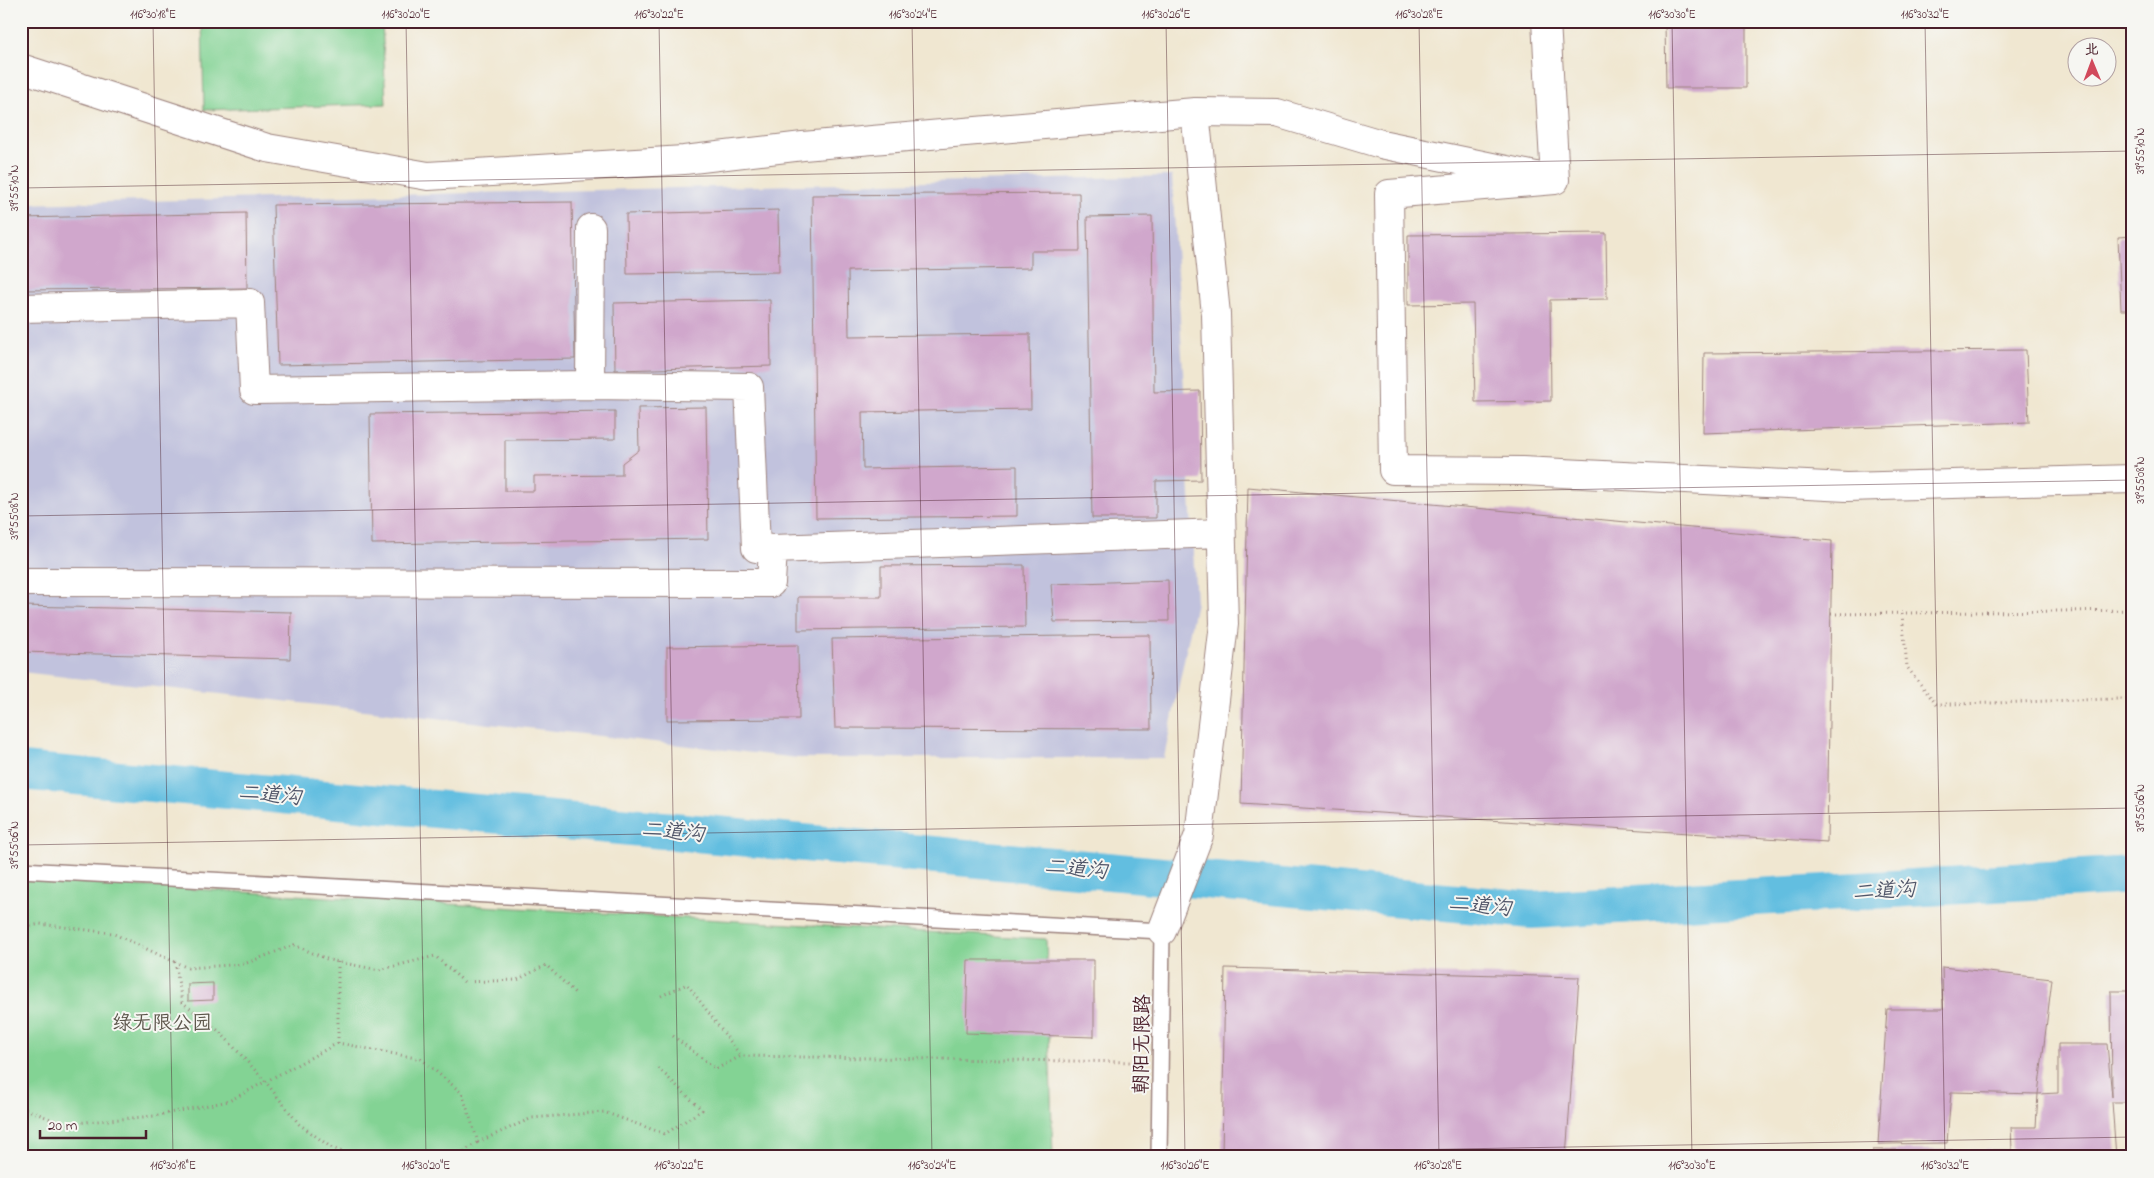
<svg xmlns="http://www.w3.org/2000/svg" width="2154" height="1178" viewBox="0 0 2154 1178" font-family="'Indie Flower','LXGW WenKai TC',sans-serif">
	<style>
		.industrial { fill: #c1c2dd }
		.green { fill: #83d394; stroke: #667960 }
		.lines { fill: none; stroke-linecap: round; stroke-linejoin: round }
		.canal { stroke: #62bee0; stroke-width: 38 }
		.building { fill: #d0a7cc }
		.lane-casing { stroke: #9d837e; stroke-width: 18 }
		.street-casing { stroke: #9d837e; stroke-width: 30 }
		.path { stroke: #9d837e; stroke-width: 3; stroke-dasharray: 1 4; stroke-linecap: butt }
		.lane { stroke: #fff; stroke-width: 15 }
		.street { stroke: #fff; stroke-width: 28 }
		.ticks { fill: none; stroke: #4a1f2b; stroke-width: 1; stroke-opacity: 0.45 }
		.labels { text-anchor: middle; stroke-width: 4; stroke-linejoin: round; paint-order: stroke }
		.park-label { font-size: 20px; fill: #5b554a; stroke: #f6f6f2 }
		.street-label { font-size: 20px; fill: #4a1f2b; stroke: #f6f6f2 }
		.water-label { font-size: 21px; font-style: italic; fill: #52576a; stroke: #f6f6f2 }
		.neatline { fill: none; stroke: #4a1f2b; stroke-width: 2 }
		.ticks-label { font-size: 12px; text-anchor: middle; fill: #4a1f2b }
	</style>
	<rect width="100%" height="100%" fill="#f6f6f2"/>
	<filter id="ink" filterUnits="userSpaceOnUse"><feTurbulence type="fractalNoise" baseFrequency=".02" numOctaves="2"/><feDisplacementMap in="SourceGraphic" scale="10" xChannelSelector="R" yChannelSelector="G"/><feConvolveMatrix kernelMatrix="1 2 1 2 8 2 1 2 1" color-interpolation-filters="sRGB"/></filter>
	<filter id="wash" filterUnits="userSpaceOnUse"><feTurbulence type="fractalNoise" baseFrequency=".0096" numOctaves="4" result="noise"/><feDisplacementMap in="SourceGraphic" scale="20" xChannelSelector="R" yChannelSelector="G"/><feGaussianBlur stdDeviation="1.12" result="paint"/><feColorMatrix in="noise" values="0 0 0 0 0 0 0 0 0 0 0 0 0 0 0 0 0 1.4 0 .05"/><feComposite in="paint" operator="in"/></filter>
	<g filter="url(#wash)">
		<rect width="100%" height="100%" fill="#f0e7d1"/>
		<path class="industrial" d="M1172 176 1196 602 1164 758H798L21 672V204Z"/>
		<path class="green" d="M202 21H382L386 104 204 110Z
			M21 879 1046 939 1053 1157H21Z"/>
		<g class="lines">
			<path class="canal" d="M21 771 1532 910 2133 875"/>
		</g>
		<g id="blocks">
			<path class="building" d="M1665 21H1746V88H1666Z
				M1079 193 1080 251H1031V268L848 271 849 336 1030 334 1031 409 862 412 863 469 1017 466V516L816 518 812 195Z
				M572 202 575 359 278 365 273 205Z
				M778 210 779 272 627 274 626 214Z
				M246 213 247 288 21 290V218Z
				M1152 216 1154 392 1200 391 1201 480 1156 481V518H1092L1087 217Z
				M1606 233 1607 299 1550 300 1551 401 1475 402 1473 304 1408 305V235Z
				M2133 236V310H2121L2118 237Z
				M770 300 771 366 615 370 614 303Z
				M2026 350 2029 422 1703 433 1704 353Z
				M706 407 708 539 372 544 370 414 615 411V439L505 440V491H534V476L622 475V463L639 450 638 408Z
				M1248 487 1832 541 1827 842 1241 804Z
				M1024 565 1025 627 798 630V597H881V566Z
				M1168 580 1169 621 1054 622 1051 584Z
				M21 606 291 612 290 659 21 652Z
				M1150 635 1151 729 835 728 832 639Z
				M798 645 799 719 667 720V647Z
				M968 960H1094V1037L966 1033Z
				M1942 967 2052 979 2038 1094 1951 1092 1947 1143 1878 1144 1887 1009H1943Z
				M1225 968 1579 977 1566 1157H1222Z
				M213 983V1000L188 1001V984Z
				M2111 991H2133V1102H2112L2116 1157H1873V1150H2012L2011 1127H2036L2038 1094 2058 1093V1044H2107L2112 1097Z"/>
		</g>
	</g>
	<g filter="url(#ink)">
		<use href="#blocks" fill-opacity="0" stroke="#9d837e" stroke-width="1"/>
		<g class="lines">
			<g class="lane-casing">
				<path id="lane" d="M21 870 1162 931 1159 1157"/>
			</g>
			<g class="street-casing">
				<path id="street" d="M1546 21 1555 180 1389 194 1393 470 1522 471 1847 487 2133 479
					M21 68 267 148 428 176 684 160 803 146 1195 112 1277 113 1381 144 1555 180
					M21 308 250 303 254 390 590 385 591 228
					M590 385 749 387 756 548 773 549
					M21 582 771 583 773 549 1221 533
					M1162 931 1199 835 1224 624 1216 314 1195 112"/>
			</g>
			<path class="path" d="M1831 614 2133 610
				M1902 614 1907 667 1936 704C2002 704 2067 699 2133 699
				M21 928 40 924 112 933 188 968 244 964 294 945 329 960 379 970 435 956 464 982 517 980 546 965 576 994
				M175 962 182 1002 220 1032 265 1081 299 1124 332 1148 357 1157
				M338 962V1043L421 1059 462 1093 478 1142 532 1118 604 1112 665 1134 702 1110 657 1067
				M661 996 687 984 741 1056
				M673 1036 716 1069 741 1056 1135 1062
				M21 1107 63 1124 154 1116 229 1101 338 1043
				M455 1157 478 1142"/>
			<use href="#lane" class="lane"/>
			<use href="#street" class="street"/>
		</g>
	</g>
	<path class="ticks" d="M153 21 173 1157M406 21 426 1157M659 21 679 1157M912 21 932 1157M1166 21 1185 1157M1419 21 1439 1157M1672 21 1692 1157M1925 21 1945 1157M21 188 2133 151M21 516 2133 480M21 845 2133 808M1004 1157 2133 1137"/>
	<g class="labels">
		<g class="park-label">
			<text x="162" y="1029">绿无限公园</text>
		</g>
		<g class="street-label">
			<text transform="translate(1141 1044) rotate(-89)" y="7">朝阳无限路</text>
		</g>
		<g class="water-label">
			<text transform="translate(270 794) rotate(5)" y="7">二道沟</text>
			<text transform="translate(673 831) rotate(5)" y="7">二道沟</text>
			<text transform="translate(1076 868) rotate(5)" y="7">二道沟</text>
			<text transform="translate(1884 890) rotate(-3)" y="7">二道沟</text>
			<text transform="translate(1480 905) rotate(5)" y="7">二道沟</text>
		</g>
	</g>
	<rect width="2154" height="1178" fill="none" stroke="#f6f6f2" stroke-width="55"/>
	<g transform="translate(2092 62) rotate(359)"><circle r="24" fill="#f6f6f2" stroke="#b1a0a2"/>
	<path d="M0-4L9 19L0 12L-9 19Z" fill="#d1495b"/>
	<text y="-8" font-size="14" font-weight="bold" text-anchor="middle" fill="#4a1f2b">北</text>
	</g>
	<path d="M40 1130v8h106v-8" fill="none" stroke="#4a1f2b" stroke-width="2.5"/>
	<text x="48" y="1130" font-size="15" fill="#4a1f2b" stroke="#f6f6f2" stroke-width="4" paint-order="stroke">20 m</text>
	<rect x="28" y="28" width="2098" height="1122" class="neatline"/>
	<g class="ticks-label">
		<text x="153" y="18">116°30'18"E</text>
		<text x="406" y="18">116°30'20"E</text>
		<text x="659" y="18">116°30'22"E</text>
		<text x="913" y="18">116°30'24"E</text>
		<text x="1166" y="18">116°30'26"E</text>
		<text x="1419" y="18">116°30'28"E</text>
		<text x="1672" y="18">116°30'30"E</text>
		<text x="1925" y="18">116°30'32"E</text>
		<text transform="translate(2140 151) rotate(-90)" y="4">39°55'10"N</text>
		<text transform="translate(14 188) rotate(-90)" y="4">39°55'10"N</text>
		<text transform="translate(2140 480) rotate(-90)" y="4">39°55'08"N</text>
		<text transform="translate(14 516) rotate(-90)" y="4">39°55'08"N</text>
		<text transform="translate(2140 808) rotate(-90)" y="4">39°55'06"N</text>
		<text transform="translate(14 845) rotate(-90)" y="4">39°55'06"N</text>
		<text x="173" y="1169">116°30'18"E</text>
		<text x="426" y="1169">116°30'20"E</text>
		<text x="679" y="1169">116°30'22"E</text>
		<text x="932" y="1169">116°30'24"E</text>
		<text x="1185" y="1169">116°30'26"E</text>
		<text x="1438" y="1169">116°30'28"E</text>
		<text x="1692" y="1169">116°30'30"E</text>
		<text x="1945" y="1169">116°30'32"E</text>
	</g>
</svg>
